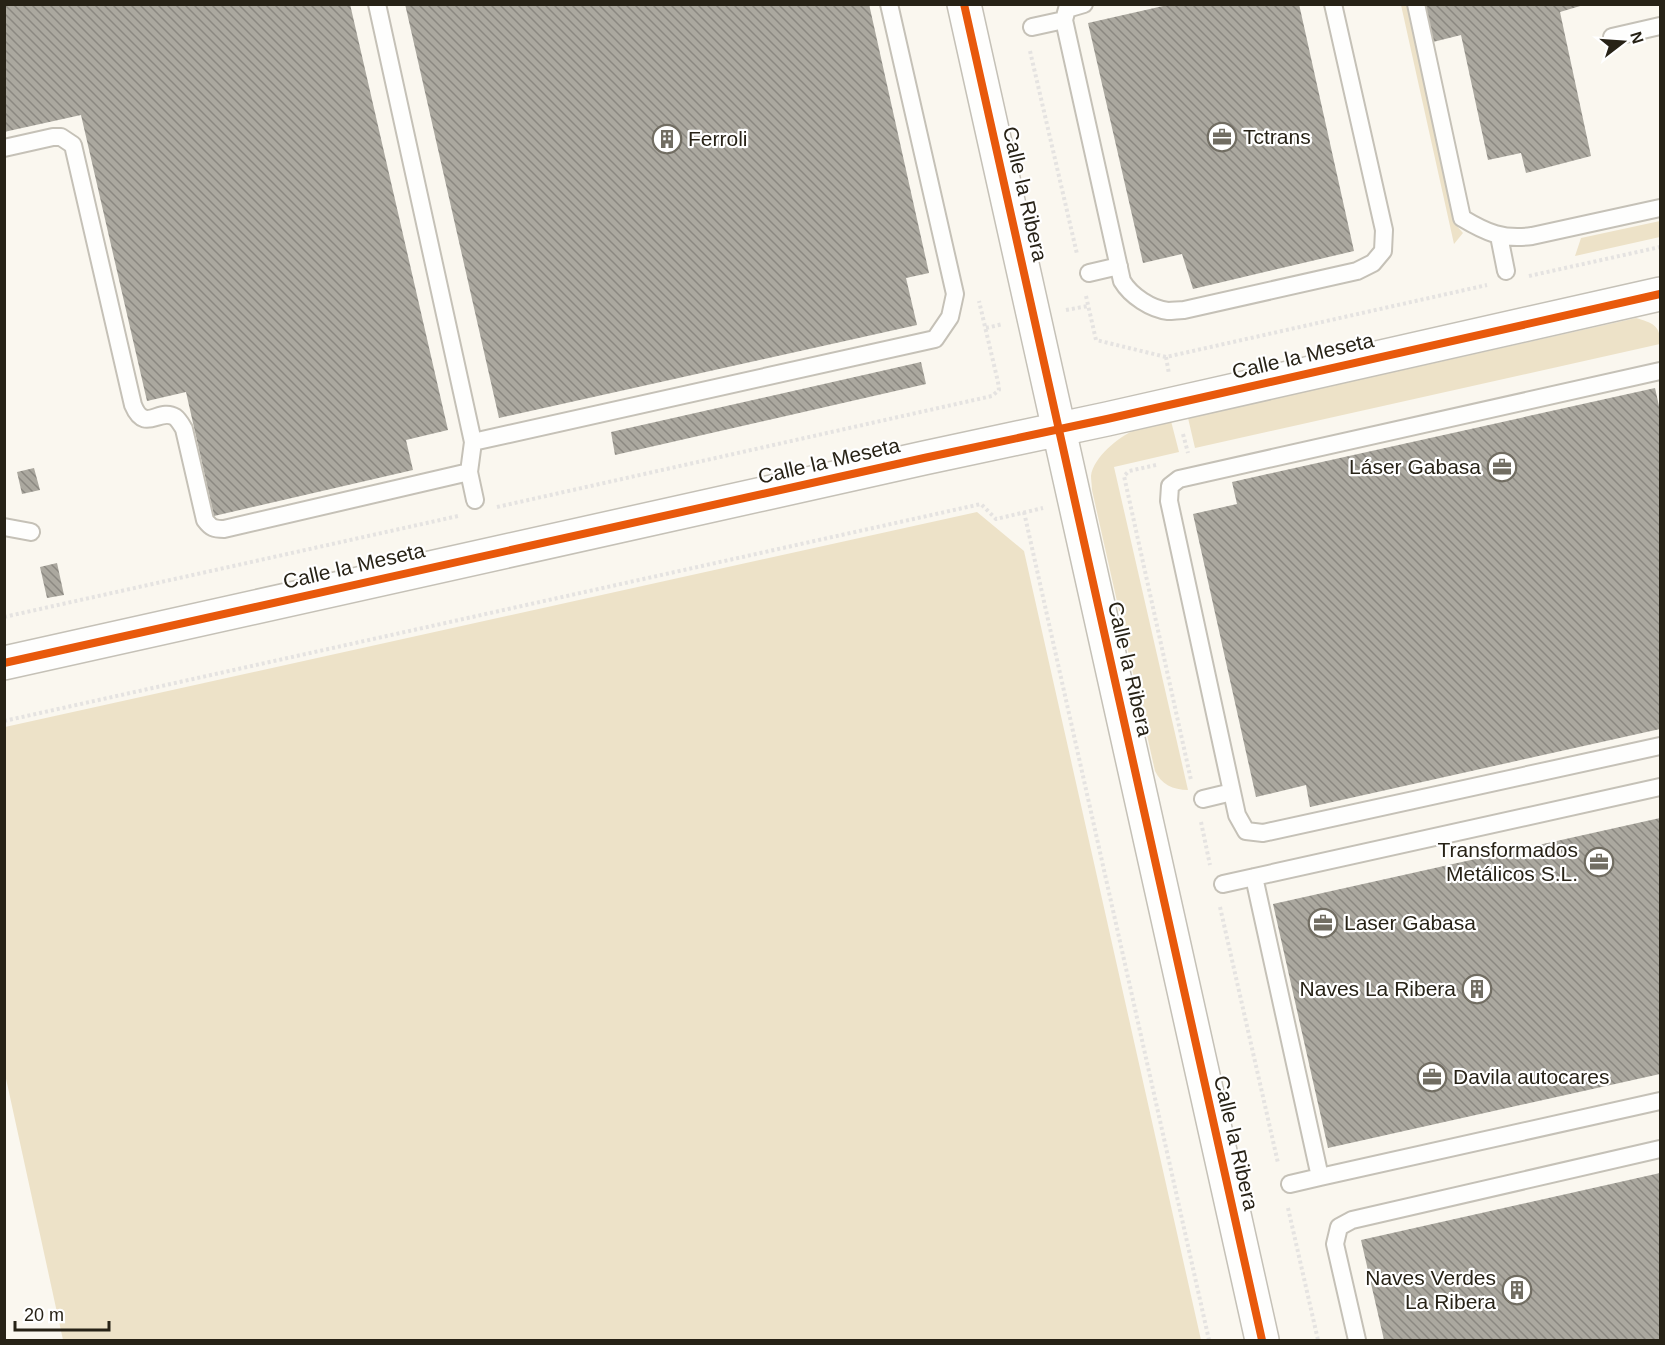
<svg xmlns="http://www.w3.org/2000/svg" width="1665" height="1345" viewBox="0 0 1665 1345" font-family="Helvetica,sans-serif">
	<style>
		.green { fill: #ede2c8 }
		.building { fill: url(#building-back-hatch) }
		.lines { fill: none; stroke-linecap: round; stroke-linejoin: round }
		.service-casing { stroke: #c5c1b7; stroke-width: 20 }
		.minor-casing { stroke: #c5c1b7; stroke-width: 36 }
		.path { stroke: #e5e3e1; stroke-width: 4; stroke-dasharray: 3 3; stroke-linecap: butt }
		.service { stroke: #fefefd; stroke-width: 16 }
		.minor { stroke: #fefefd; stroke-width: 33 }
		.cycleway-casing { stroke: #fff; stroke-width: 11 }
		.cycleway { stroke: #e8590c; stroke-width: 8 }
		.labels { text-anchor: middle; stroke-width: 4.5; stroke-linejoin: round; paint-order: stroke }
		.poi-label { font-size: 21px; fill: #272216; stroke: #fff; text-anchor: start }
		.street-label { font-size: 21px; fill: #272216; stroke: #fff }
	</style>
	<defs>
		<pattern id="building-back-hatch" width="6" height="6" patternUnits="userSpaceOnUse" patternTransform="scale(1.5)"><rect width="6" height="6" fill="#aba89f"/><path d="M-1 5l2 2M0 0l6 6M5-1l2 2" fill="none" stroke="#8b8881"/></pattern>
	</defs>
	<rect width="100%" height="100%" fill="#faf7ef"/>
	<path class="green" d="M1401 5H1408L1456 225 1463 233 1454 244Z
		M1660 221V237L1575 256 1581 238Z
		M1636 318C1653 323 1661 326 1660 344L1195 448 1188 418Z
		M1171 421 1179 452 1114 467 1188 790C1173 790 1161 784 1155 771L1092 490C1092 486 1091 480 1091 476 1093 458 1119 436 1135 430 1146 425 1160 424 1171 421Z
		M977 512 1024 551 1201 1340H63L5 1074V727Z"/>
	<path class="building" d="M4 4H350L448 430 406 440 413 470 214 516 186 392 147 401 81 115 4 132Z
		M405 4H869L929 273 906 278 917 325 499 418Z
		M1172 4H1299L1354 251 1193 289 1182 254 1143 263 1088 23Z
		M1424 4H1587L1560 12 1591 156 1526 173 1521 153 1488 160 1461 35 1433 42Z
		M921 362 926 384 615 455 611 432Z
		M1655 388 1659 406H1660V729L1310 807 1306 785 1256 797 1193 514 1237 504 1232 482Z
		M34 468 40 490 22 494 17 472Z
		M57 563 64 595 47 598 40 567Z
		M1660 818V1074L1328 1148 1273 904Z
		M1660 1173V1340H1384L1361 1240Z"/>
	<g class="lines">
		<g class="service-casing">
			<path id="service" d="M1084 4 1067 9 1064 20 1122 281C1131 296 1151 309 1168 311 1173 311 1179 310 1184 310L1357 271 1373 263 1383 251 1384 230 1333 4
				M1416 4 1462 218C1487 233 1503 240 1532 236L1660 208
				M1032 27 1064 20
				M1612 37 1660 26
				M4 148 53 137H61L73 145 133 405C145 434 159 407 175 417 179 420 181 424 184 429L205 520C211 528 214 529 224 529L469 472 473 442 377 4
				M1499 236 1506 271
				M1089 273 1119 266
				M1660 371 1179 479 1170 486 1169 501 1237 815 1246 831 1263 833 1660 746
				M473 442 935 339 950 317 955 294 889 4
				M469 472 475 500
				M4 527 31 532
				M1203 799 1232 792
				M1254 877 1320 1177 1660 1101
				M1223 884 1660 787
				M1290 1184 1320 1177
				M1357 1340 1335 1244 1339 1227 1352 1220 1660 1149"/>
		</g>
		<g class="minor-casing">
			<path id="minor" d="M964 4 1262 1340
				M4 663 924 458 1107 419 1660 294"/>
		</g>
		<path class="path" d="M1030 51 1077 254
			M1529 276 1660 247
			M1086 296 1096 340 1166 357 1487 285
			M1066 310 1088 306
			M986 328 1003 324
			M1166 357 1169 374
			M1183 434 1188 453
			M1156 465 1129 471 1124 476 1191 780
			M497 507 992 396 999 390 998 382 979 301
			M1024 512 1209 1340
			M4 617 458 516
			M4 721 981 504 996 519 1043 508
			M1201 822 1210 865
			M1220 907 1278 1163
			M1288 1208 1318 1340"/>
		<use href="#service" class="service"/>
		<use href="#minor" class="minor"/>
		<g class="cycleway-casing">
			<path id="cycleway" d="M964 4 1262 1340
				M4 663 924 458 1107 419 1660 294"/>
		</g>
		<use href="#cycleway" class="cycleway"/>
	</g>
	<defs>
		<g id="office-ring" transform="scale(1.5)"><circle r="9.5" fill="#fff" stroke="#716d62" stroke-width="1.5"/><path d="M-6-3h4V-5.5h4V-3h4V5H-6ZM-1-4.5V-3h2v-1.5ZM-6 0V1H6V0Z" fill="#716d62"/></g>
		<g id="building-ring" transform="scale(1.5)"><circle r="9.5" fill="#fff" stroke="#716d62" stroke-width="1.5"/><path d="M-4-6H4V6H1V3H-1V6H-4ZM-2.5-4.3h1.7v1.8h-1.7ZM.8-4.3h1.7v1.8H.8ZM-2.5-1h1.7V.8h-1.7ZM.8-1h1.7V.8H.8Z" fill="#716d62"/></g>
	</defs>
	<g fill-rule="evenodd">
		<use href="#office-ring" x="1222" y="137"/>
		<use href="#building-ring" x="667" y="139"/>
		<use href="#office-ring" x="1502" y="467"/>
		<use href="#office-ring" x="1599" y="862"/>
		<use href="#office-ring" x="1323" y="923"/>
		<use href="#building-ring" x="1477" y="989"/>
		<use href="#office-ring" x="1432" y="1077"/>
		<use href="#building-ring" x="1517" y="1290"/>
	</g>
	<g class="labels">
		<g class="poi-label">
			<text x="1243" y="144">Tctrans</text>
			<text x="688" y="146">Ferroli</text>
			<text x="1481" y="474" text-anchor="end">Láser Gabasa</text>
			<text x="1578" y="857" text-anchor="end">Transformados<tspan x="1578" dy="24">Metálicos S.L.</tspan></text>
			<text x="1344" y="930">Laser Gabasa</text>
			<text x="1456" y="996" text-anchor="end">Naves La Ribera</text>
			<text x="1453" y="1084">Davila autocares</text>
			<text x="1496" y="1285" text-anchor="end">Naves Verdes<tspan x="1496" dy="24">La Ribera</tspan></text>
		</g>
		<g class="street-label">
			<text transform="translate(1025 194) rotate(77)" y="7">Calle la Ribera</text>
			<text transform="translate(1303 356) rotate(-13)" y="7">Calle la Meseta</text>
			<text transform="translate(829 461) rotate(-13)" y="7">Calle la Meseta</text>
			<text transform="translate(354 566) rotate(-13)" y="7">Calle la Meseta</text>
			<text transform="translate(1130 669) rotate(77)" y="7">Calle la Ribera</text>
			<text transform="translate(1236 1143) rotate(77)" y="7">Calle la Ribera</text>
		</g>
	</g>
	<rect width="1665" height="1345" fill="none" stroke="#272216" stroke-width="12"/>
	<g transform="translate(1623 42) rotate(73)" stroke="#ffffff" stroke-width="4.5" paint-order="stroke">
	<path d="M0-4.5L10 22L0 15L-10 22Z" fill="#272216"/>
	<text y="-9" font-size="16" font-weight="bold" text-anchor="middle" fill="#272216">N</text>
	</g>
	<path d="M15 1321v9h94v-9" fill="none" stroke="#272216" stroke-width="3"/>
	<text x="24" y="1321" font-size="18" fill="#272216" stroke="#ffffff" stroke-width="4.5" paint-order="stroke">20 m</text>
</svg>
